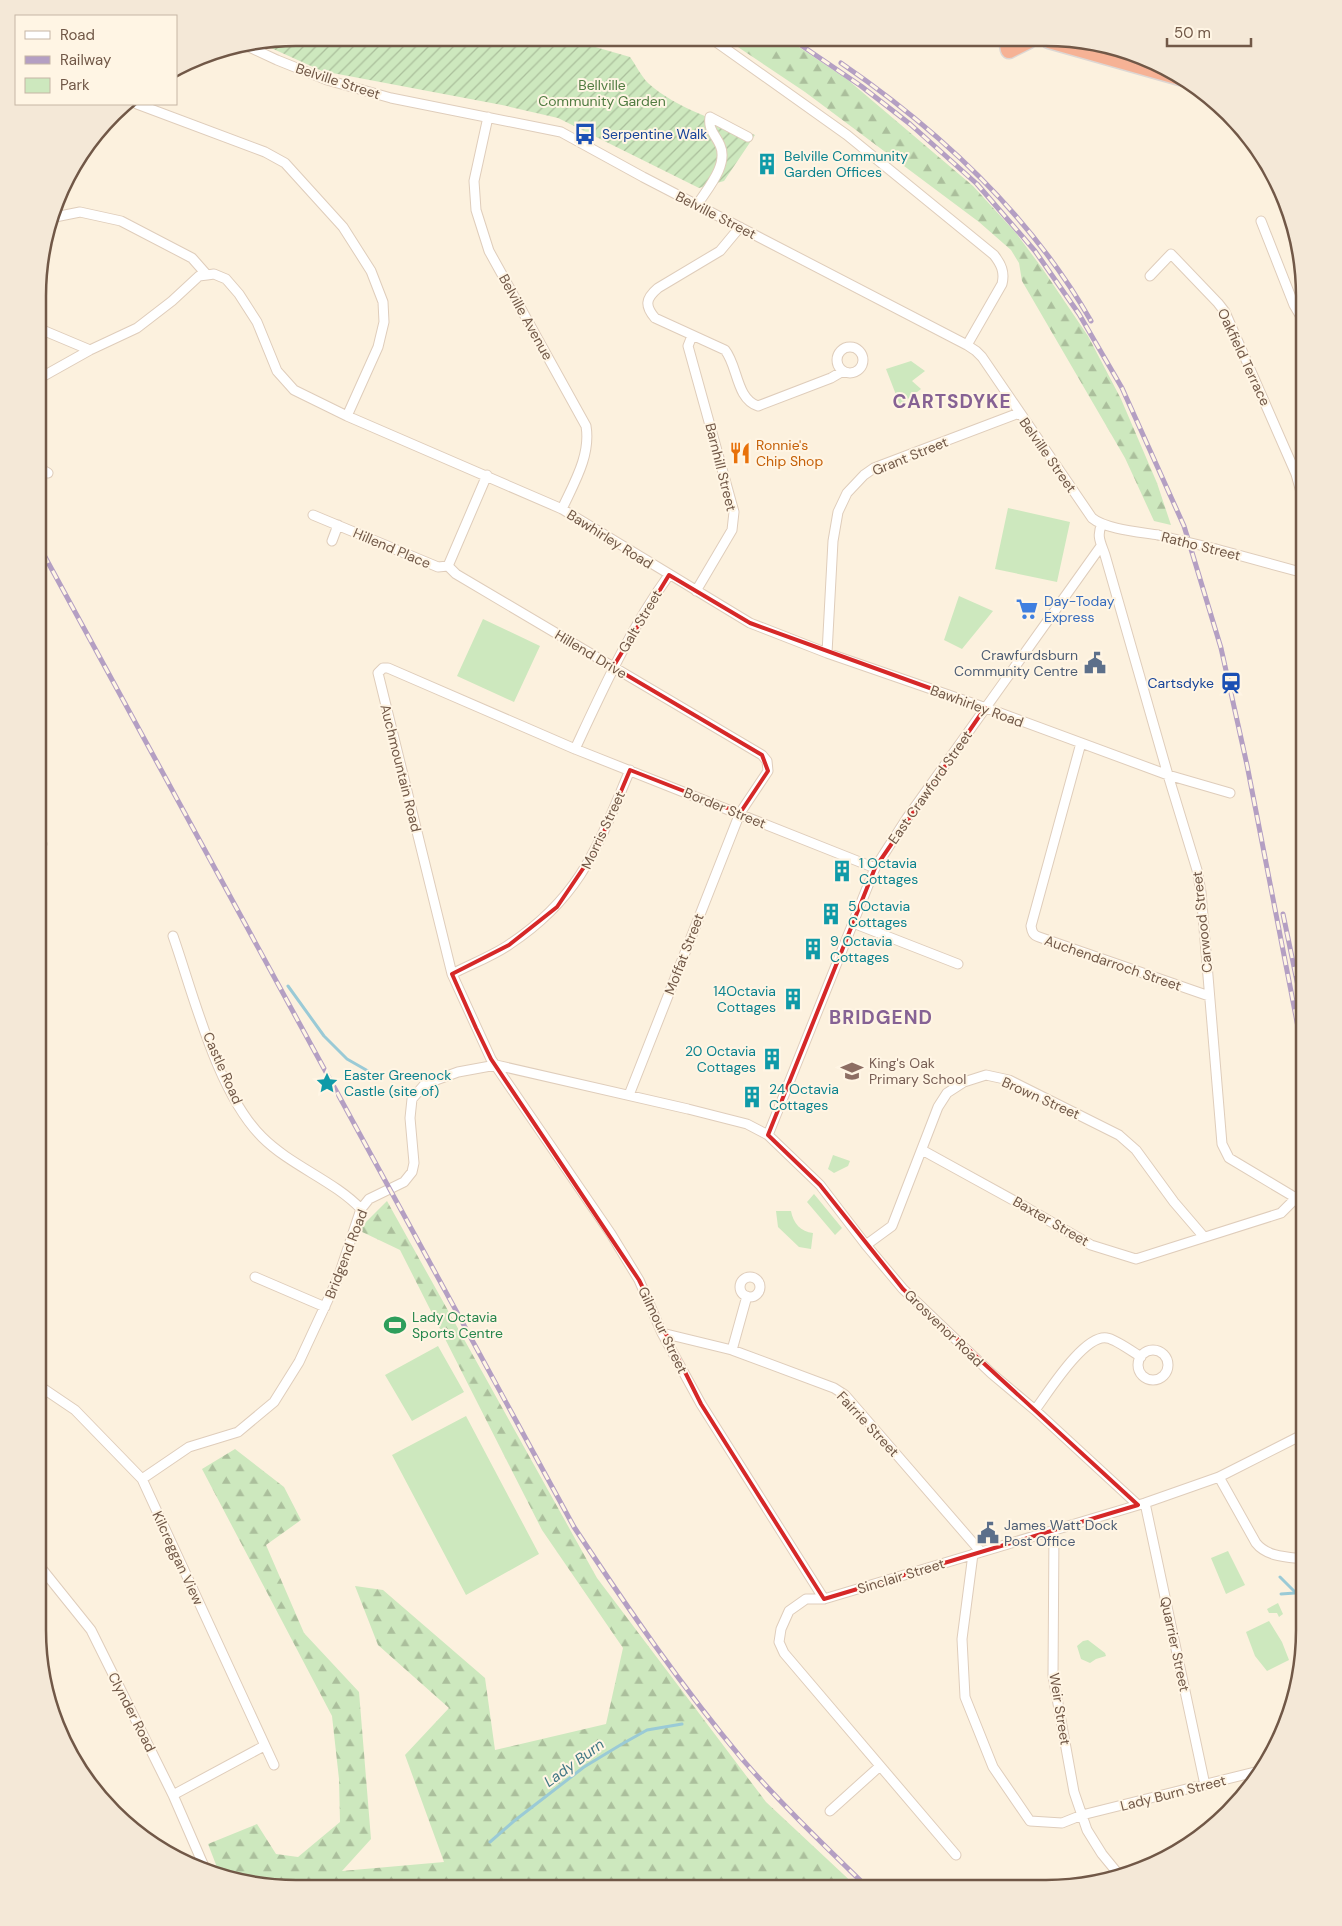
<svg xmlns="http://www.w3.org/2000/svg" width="1342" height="1926" viewBox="0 0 1342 1926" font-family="'DM Sans',sans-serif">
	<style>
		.green { fill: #cde8be }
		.forest { fill: url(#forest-firs) }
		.garden { fill: url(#garden-furrows) }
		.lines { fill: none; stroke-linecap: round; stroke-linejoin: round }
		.stream { stroke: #9acad6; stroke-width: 3 }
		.street-casing { stroke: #dfcdbb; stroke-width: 11 }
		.highway-casing { stroke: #ddd7d3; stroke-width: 19 }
		.street { stroke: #fff; stroke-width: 9 }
		.highway { stroke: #f6b295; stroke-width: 16 }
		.rail-casing { stroke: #b49fc3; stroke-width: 5 }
		.rail { stroke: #fff5e4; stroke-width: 3; stroke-dasharray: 9; stroke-linecap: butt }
		.street-bridge-casing { stroke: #dfcdbb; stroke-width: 11; stroke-linecap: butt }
		.street-bridge { stroke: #fff; stroke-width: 9 }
		.marked { fill: none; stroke: #d62828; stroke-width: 4; stroke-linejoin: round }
		.labels { text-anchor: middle; stroke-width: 4; stroke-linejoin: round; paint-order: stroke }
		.street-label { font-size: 14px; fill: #715847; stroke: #fff5e4 }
		.park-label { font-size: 14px; fill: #517c42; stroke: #fff5e4 }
		.transit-label { font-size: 14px; fill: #164399; stroke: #fff5e4; text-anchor: start }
		.culture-label { font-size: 14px; fill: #0d838f; stroke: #fff5e4; text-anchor: start }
		.food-label { font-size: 14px; fill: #c56008; stroke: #fff5e4; text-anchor: start }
		.shop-label { font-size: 14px; fill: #366cbe; stroke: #fff5e4; text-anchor: start }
		.service-label { font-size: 14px; fill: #4e5e75; stroke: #fff5e4; text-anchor: end }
		.education-label { font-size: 14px; fill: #785e54; stroke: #fff5e4; text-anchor: start }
		.leisure-label { font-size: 14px; fill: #27864d; stroke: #fff5e4; text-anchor: start }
		.water-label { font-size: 15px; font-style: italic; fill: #417785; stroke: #fff5e4 }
		.district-label { font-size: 19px; font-weight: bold; letter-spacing: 1px; fill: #866294; stroke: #fff5e4 }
		.rim { fill: none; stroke: #715847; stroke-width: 2.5 }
	</style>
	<defs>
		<pattern id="forest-firs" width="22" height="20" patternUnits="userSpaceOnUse" patternTransform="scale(1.25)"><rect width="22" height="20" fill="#cde8be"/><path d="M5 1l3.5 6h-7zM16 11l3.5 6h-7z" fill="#abbf9c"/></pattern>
		<pattern id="garden-furrows" width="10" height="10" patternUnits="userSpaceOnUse" patternTransform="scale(1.25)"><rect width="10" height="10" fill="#cde8be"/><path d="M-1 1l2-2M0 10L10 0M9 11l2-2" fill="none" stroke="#abbf9c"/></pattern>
	</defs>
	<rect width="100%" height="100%" fill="#fcf1de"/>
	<path class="green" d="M911 361 925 371 912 381 921 389 900 405 886 369Z
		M1008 508 1070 522 1057 582 995 569Z
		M959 596 993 611 962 649 944 640Z
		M483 619 540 646 514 702 457 676Z
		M833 1155 850 1161 848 1166 834 1173 828 1169Z
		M814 1194 842 1228 835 1235 807 1202Z
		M776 1211H791C793 1223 801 1232 813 1233L811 1249 799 1247 778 1227Z
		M438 1346 464 1392 412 1421 385 1375Z
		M466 1416 539 1554 466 1595 392 1455Z
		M1228 1551 1245 1585 1226 1594 1211 1558Z
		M1278 1603 1283 1614 1279 1617 1277 1613H1269L1267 1609Z
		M1269 1621 1282 1642 1289 1660 1267 1671 1255 1656 1246 1632Z
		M1088 1640 1105 1653 1106 1656 1096 1659 1090 1663 1081 1659 1077 1646 1083 1641Z"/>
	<path class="forest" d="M726 39H787L848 80 973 186 1016 233 1042 268 1088 336 1121 399 1157 483 1171 525 1154 521 1125 458 1022 281 1019 263 1011 250 979 222 805 92Z
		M387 1201 597 1578 766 1802 858 1888 263 1886 220 1875 208 1844 257 1824 276 1854 298 1857 340 1822 339 1779 332 1716 202 1469 235 1449 284 1487 301 1520 266 1545 304 1633 359 1692 371 1839 342 1871 444 1862 405 1755 449 1708 378 1645 355 1586 383 1590 485 1678 495 1750 606 1724 623 1648 542 1530 400 1250 358 1230Z"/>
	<path class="garden" d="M296 38H564L630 57C636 65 641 76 648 83 677 109 719 121 755 135L724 181 699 188 558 118 502 105 322 71 260 43Z"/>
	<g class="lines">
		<path class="stream" d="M288 986 324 1036 347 1059 382 1079
			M1280 1577 1304 1601
			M1281 1594 1295 1593
			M490 1842 514 1821 584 1767 622 1744 647 1730 682 1724"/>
		<g class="street-casing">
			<path id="street" d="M712 39 847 135 994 255C1001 264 1005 272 1002 284L967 345
				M247 46 277 60 327 80 391 98 561 132 643 177 967 345 976 351 982 357 1092 518C1105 529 1140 532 1158 535
				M137 104 265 152 285 163 343 227 371 271 383 302 384 322 378 347 347 416
				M488 117 474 181 476 210 489 251 586 426C591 455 574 483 562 509
				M697 205C707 189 729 165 720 145 715 134 708 130 710 117L748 137
				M55 217 80 212 121 221 192 258 207 275 214 274 226 279 239 294 257 322 277 371 294 390 347 416 562 509 750 623 827 653 992 710 1168 775 1230 793
				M1261 221 1294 305 1304 322
				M740 227 720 251 658 288C645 299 645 306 655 318L725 350C738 366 736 399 758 406L831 378 843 371
				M1150 276 1171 254 1218 303 1225 312 1296 474 1304 503
				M40 329 90 350
				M692 336 688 346 734 512 732 530 696 591
				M837 360a13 13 0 1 1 26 0a13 13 0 1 1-26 0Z
				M40 378 90 350 137 328 172 301 199 276 207 275
				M39 468 48 473
				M313 515 438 567 448 566
				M1102 524C1096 536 1101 543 1105 555L1168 775 1197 870 1201 892 1222 1144 1229 1158 1296 1198 1304 1208
				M332 541 338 525
				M1216 549 1304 573
				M448 566 456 574 762 755 767 761 768 771 740 813 629 1095
				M448 566 487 475
				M827 653 833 541 838 512 847 493 864 475 874 468 1019 413
				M1081 743 1031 926C1032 932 1033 935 1039 937L1209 996
				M575 749C603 689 630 629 669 575
				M39 851 42 844 39 835
				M853 923 958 964
				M173 936C194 996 217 1092 262 1137 291 1166 333 1180 361 1209
				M452 974C471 964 493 956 510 944 582 896 598 845 630 770
				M768 1135 875 868 907 818 1101 546
				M922 1150 1022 1205 1091 1245 1136 1259 1281 1213 1296 1198
				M866 1245 892 1226 938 1107 947 1093 964 1082 986 1075 1009 1080 1119 1135 1136 1150 1174 1202 1204 1237
				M740 1287a10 10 0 1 1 20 0a10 10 0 1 1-20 0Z
				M255 1277 325 1307
				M662 1333 732 1350 834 1388 845 1395 981 1552
				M732 1350 747 1296
				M1138 1365a15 15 0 1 1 30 0a15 15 0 1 1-30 0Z
				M38 1385 75 1410 142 1479 274 1765
				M1035 1410C1048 1393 1084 1334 1107 1338 1115 1339 1133 1352 1141 1357
				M1219 1477 1256 1543C1267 1557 1287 1557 1304 1559
				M142 1479 189 1447 238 1432 274 1402 299 1362 338 1278 361 1209 369 1199 404 1182 412 1172 414 1163 410 1118 412 1099 425 1084 458 1072 496 1065 688 1109 747 1124 768 1135 820 1185 866 1245 903 1289 991 1373 1035 1410 1138 1505
				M1145 1503 1205 1785
				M1054 1530 1053 1676 1074 1792 1087 1830 1102 1854 1120 1876
				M973 1554 962 1639 965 1697 993 1767 1030 1821 1062 1823 1082 1815 1263 1770
				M38 1564 91 1630 173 1795 206 1871
				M824 1599 701 1404 662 1333 639 1280 611 1234 491 1059 452 974 378 673 383 668H388L575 749 875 868
				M173 1795 264 1746
				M830 1811 880 1766
				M956 1855 784 1653 779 1642 781 1629 789 1611 806 1599H824L1145 1503 1219 1477 1304 1434"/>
		</g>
		<g class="highway-casing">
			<path id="highway" d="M1007 40 1009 50 1029 40
				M1049 40 1180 77"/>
		</g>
		<use href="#street" class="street"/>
		<use href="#highway" class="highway"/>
		<g class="rail-casing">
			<path id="rail" d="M792 39 861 86 910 124 977 184 1035 251 1079 314 1122 388 1184 526 1221 648 1247 765 1304 1058
				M841 63C940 131 1031 216 1091 321
				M44 555 574 1527C627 1607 681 1686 743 1760 782 1805 825 1846 868 1888
				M1283 914 1304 1015"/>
		</g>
		<use href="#rail" class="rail"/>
		<g class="street-bridge-casing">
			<path id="street-bridge" d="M1158 535 1216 549"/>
		</g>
		<use href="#street-bridge" class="street-bridge"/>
	</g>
	<path class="marked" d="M669 575 750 623 985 708 875 868 768 1135 820 1185 903 1289 1138 1505 824 1599 701 1404 639 1280 491 1059 476 1028 452 974 509 945 557 907 597 848 630 770 740 813 768 771 762 755 613 667Z"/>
	<defs>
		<g id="bus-bare" transform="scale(1.725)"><path d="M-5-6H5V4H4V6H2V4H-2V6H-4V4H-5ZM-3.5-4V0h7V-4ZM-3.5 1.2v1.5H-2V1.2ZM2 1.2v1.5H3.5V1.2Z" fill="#1a4fb4" stroke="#fff5e4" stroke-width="2.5" paint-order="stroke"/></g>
		<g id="building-bare" transform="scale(1.725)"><path d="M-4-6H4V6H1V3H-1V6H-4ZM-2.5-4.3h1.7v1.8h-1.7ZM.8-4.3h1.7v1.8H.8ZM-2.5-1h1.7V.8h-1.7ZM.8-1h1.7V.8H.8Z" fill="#0f9aa8" stroke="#fff5e4" stroke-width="2.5" paint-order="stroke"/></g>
		<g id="restaurant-bare" transform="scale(1.725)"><path d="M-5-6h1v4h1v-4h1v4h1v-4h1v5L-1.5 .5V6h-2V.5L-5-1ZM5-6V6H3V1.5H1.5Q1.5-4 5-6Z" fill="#e8710a" stroke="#fff5e4" stroke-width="2.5" paint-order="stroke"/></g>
		<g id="supermarket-bare" transform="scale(1.725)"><path d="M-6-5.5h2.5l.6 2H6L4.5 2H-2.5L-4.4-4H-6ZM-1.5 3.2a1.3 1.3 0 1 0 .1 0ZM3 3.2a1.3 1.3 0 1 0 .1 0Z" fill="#3f7fe0" stroke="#fff5e4" stroke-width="2.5" paint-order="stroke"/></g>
		<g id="civic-bare" transform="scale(1.725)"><path d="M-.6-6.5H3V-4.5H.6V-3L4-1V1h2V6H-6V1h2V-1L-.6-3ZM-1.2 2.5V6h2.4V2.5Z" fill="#5c6f8a" stroke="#fff5e4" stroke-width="2.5" paint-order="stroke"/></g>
		<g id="station-bare" transform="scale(1.725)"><path d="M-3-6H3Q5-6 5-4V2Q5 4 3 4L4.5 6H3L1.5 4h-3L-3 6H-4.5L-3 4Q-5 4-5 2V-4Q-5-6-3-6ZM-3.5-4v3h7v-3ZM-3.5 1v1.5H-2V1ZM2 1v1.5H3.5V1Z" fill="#1a4fb4" stroke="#fff5e4" stroke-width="2.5" paint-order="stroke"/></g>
		<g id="school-bare" transform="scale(1.725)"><path d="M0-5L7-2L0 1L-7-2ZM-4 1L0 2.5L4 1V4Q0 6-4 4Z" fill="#8d6e63" stroke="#fff5e4" stroke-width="2.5" paint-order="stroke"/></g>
		<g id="sight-bare" transform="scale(1.725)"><path d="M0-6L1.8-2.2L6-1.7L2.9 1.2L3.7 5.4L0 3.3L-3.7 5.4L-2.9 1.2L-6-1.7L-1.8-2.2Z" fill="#0f9aa8" stroke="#fff5e4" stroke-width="2.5" paint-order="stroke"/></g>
		<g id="stadium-bare" transform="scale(1.725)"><path d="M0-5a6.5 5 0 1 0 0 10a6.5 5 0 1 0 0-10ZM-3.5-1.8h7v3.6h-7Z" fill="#2e9e5b" stroke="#fff5e4" stroke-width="2.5" paint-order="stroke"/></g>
	</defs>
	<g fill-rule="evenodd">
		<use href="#bus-bare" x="585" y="134"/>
		<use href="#building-bare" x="767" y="164"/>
		<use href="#restaurant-bare" x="740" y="453"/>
		<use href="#supermarket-bare" x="1027" y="609"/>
		<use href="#civic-bare" x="1095" y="663"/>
		<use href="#station-bare" x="1231" y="683"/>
		<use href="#building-bare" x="842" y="871"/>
		<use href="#building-bare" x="831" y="914"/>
		<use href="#building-bare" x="813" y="949"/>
		<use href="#building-bare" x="793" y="999"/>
		<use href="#building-bare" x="772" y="1059"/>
		<use href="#school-bare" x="852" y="1071"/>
		<use href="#sight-bare" x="327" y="1083"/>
		<use href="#building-bare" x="752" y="1097"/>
		<use href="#stadium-bare" x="395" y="1325"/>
		<use href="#civic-bare" x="988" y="1533"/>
	</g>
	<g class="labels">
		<g class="street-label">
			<text transform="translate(338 81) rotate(18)" y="5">Belville Street</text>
			<text transform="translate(716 215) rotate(27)" y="5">Belville Street</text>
			<text transform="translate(526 317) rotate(61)" y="5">Belville Avenue</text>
			<text transform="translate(1244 357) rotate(65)" y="5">Oakfield Terrace</text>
			<text transform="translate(1048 455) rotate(55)" y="5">Belville Street</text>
			<text transform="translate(910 456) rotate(-22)" y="5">Grant Street</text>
			<text transform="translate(721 467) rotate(76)" y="5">Barnhill Street</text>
			<text transform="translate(610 539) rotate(32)" y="5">Bawhirley Road</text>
			<text transform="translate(1201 546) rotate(14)" y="5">Ratho Street</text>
			<text transform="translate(392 548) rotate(23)" y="5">Hillend Place</text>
			<text transform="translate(640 621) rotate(-59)" y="5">Galt Street</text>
			<text transform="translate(591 654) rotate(31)" y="5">Hillend Drive</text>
			<text transform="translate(977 706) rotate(20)" y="5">Bawhirley Road</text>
			<text transform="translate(401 768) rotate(76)" y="5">Auchmountain Road</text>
			<text transform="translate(930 787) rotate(-55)" y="5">East Crawford Street</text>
			<text transform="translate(725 808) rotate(22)" y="5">Border Street</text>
			<text transform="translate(603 830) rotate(-65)" y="5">Morris Street</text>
			<text transform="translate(1202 922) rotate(-96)" y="5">Carwood Street</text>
			<text transform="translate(684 954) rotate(-69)" y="5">Moffat Street</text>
			<text transform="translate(1113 963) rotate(19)" y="5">Auchendarroch Street</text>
			<text transform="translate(223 1068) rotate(66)" y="5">Castle Road</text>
			<text transform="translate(1041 1098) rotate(24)" y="5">Brown Street</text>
			<text transform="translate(1051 1221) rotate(30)" y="5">Baxter Street</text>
			<text transform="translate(346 1254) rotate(-69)" y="5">Bridgend Road</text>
			<text transform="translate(944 1328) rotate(44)" y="5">Grosvenor Road</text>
			<text transform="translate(663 1330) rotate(64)" y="5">Gilmour Street</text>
			<text transform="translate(868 1424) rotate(47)" y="5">Fairrie Street</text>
			<text transform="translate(178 1558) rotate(65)" y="5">Kilcreggan View</text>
			<text transform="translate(901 1576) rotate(-17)" y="5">Sinclair Street</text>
			<text transform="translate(1175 1644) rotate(78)" y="5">Quarrier Street</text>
			<text transform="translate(1060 1709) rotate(81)" y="5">Weir Street</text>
			<text transform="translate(132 1712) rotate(63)" y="5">Clynder Road</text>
			<text transform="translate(1173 1793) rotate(-14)" y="5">Lady Burn Street</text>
		</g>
		<g class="park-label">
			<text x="602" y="90">Bellville<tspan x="602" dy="16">Community Garden</tspan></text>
		</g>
		<g class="transit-label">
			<text x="602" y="139">Serpentine Walk</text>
			<text x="1214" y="688" text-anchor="end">Cartsdyke</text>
		</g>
		<g class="culture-label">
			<text x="784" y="161">Belville Community<tspan x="784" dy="16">Garden Offices</tspan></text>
			<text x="859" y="868">1 Octavia<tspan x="859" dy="16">Cottages</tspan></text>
			<text x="848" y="911">5 Octavia<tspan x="848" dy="16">Cottages</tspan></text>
			<text x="830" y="946">9 Octavia<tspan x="830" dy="16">Cottages</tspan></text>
			<text x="776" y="996" text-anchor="end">14Octavia<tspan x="776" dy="16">Cottages</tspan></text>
			<text x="756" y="1056" text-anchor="end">20 Octavia<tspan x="756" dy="16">Cottages</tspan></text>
			<text x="344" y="1080">Easter Greenock<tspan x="344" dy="16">Castle (site of)</tspan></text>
			<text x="769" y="1094">24 Octavia<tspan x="769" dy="16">Cottages</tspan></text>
		</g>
		<g class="food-label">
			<text x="756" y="450">Ronnie's<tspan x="756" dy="16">Chip Shop</tspan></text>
		</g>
		<g class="shop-label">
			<text x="1044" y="606">Day-Today<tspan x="1044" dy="16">Express</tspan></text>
		</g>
		<g class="service-label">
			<text x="1078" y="660">Crawfurdsburn<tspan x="1078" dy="16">Community Centre</tspan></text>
			<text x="1004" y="1530" text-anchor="start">James Watt Dock<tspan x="1004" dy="16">Post Office</tspan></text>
		</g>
		<g class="education-label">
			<text x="869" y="1068">King's Oak<tspan x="869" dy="16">Primary School</tspan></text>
		</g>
		<g class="leisure-label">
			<text x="412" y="1322">Lady Octavia<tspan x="412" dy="16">Sports Centre</tspan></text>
		</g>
		<g class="water-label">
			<text transform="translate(574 1763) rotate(-36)" y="5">Lady Burn</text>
		</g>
		<g class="district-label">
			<text x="952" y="408">CARTSDYKE</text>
			<text x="881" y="1024">BRIDGEND</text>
		</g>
	</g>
	<path d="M0 0H1342V1926H0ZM296 46H1046A250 250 0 0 1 1296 296V1630A250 250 0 0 1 1046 1880H296A250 250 0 0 1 46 1630V296A250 250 0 0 1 296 46Z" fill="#f4e8d7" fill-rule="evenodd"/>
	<path class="rim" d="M296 46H1046A250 250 0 0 1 1296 296V1630A250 250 0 0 1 1046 1880H296A250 250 0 0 1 46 1630V296A250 250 0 0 1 296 46Z"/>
	<rect x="15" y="15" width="162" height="90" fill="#fff5e4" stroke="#c6b6a5"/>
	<rect x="25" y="31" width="25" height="8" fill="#ffffff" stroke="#c6b6a5"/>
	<text x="60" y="40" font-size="15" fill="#715847">Road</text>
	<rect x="25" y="56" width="25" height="8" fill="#b49fc3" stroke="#c6b6a5"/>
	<text x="60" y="65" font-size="15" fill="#715847">Railway</text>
	<rect x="25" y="78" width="25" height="15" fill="#cde8be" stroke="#c6b6a5"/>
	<text x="60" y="90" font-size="15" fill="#715847">Park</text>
	<path d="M1167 38v8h84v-8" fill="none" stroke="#715847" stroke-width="2.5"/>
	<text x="1174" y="38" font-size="15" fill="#715847" stroke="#fff5e4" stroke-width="4" paint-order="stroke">50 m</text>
</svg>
